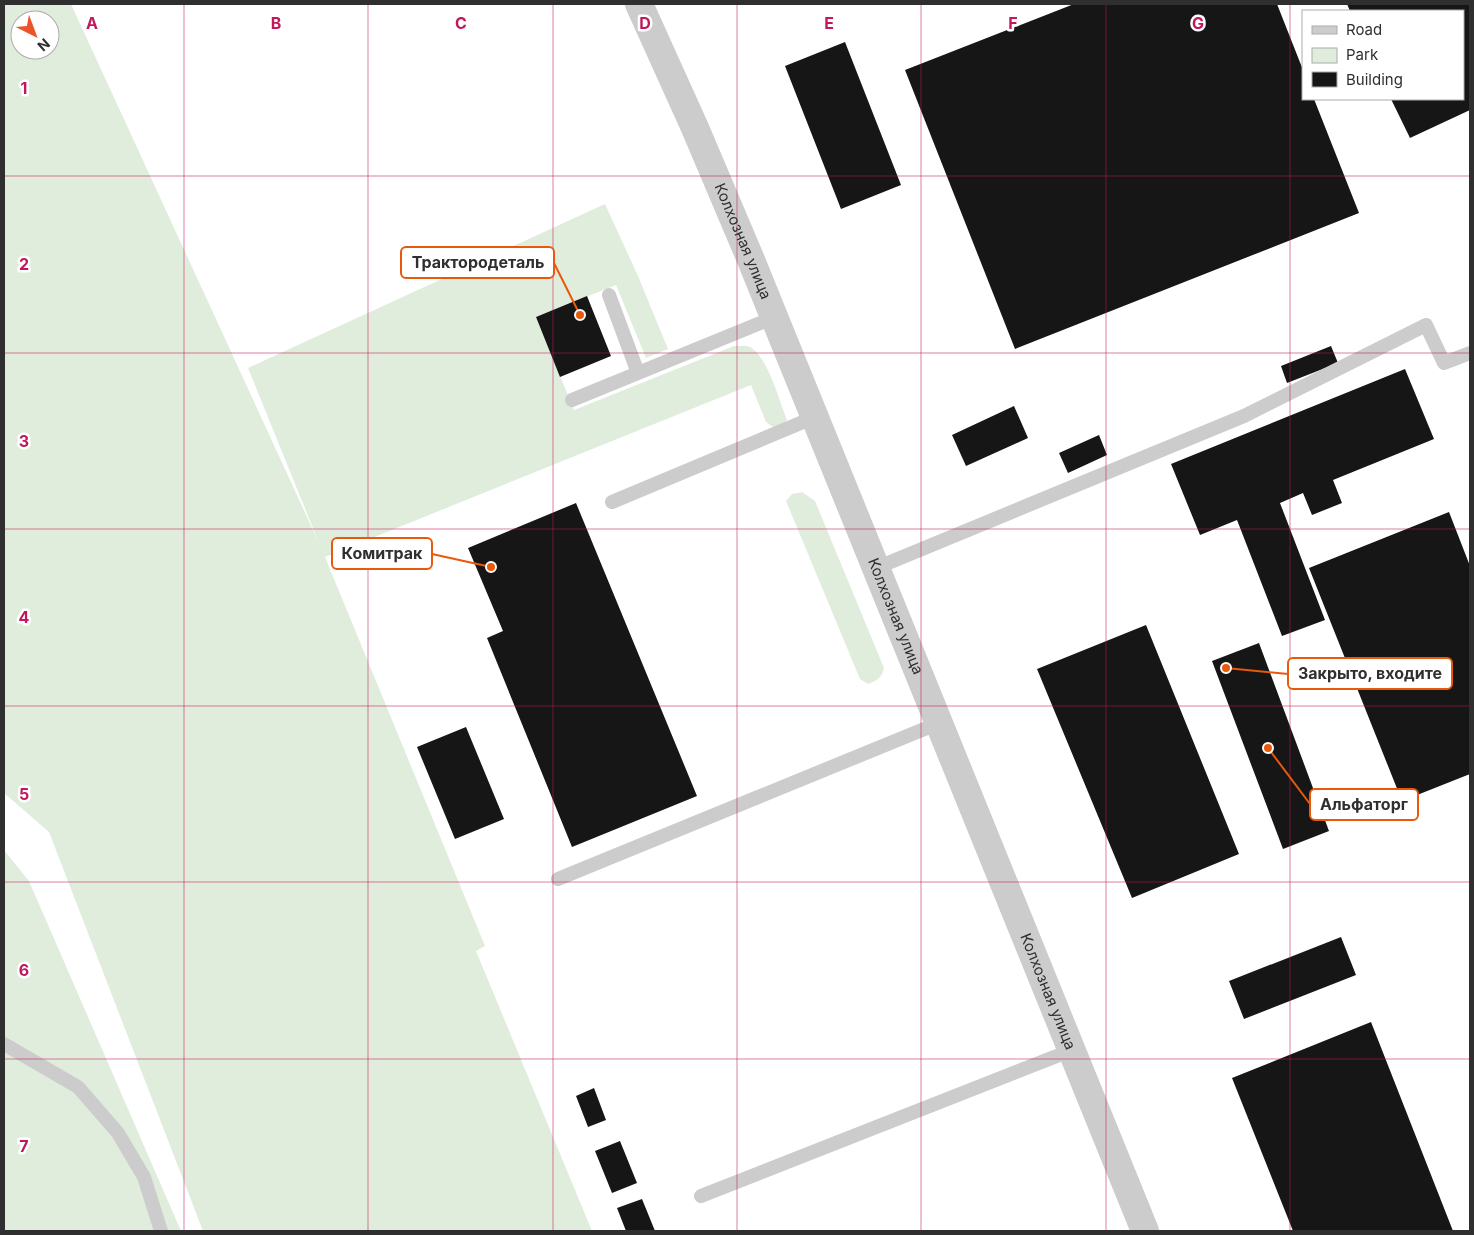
<svg xmlns="http://www.w3.org/2000/svg" width="1474" height="1235" viewBox="0 0 1474 1235" font-family="Inter,sans-serif">
	<style>
		.green { fill: #e0eddc; fill-rule: evenodd }
		.building { fill: #161616 }
		.lines { fill: none; stroke-linecap: round; stroke-linejoin: round }
		.service { stroke: #ccc; stroke-width: 14 }
		.tertiary { stroke: #ccc; stroke-width: 28 }
		.grid { fill: none; stroke: #c2185b; stroke-width: 1; stroke-opacity: 0.55 }
		.labels { text-anchor: middle; stroke-width: 5; stroke-linejoin: round; paint-order: stroke }
		.street-label { font-size: 15px; fill: #2f2f2f; stroke: #fff }
		.grid-label { font-size: 16px; text-anchor: middle; font-weight: bold; fill: #c2185b; stroke: #fff; stroke-width: 5; stroke-linejoin: round; paint-order: stroke }
		.leader { fill: none; stroke: #e8590c; stroke-width: 2 }
		.callout-dot { fill: #e8590c; stroke: #fff; stroke-width: 2 }
		.callout { fill: #fff; stroke: #e8590c; stroke-width: 2 }
		.callout-label { font-size: 16px; text-anchor: middle; font-weight: bold; fill: #2f2f2f }
	</style>
	<rect width="100%" height="100%" fill="#fff"/>
	<path class="green" d="M4 4H71L319 543 248 368 605 204 638 276 668 349 646 358 616 285 536 317 574 410 734 346C739 346 746 345 750 347 768 357 779 400 787 420L784 424 773 427 766 422 751 385 325 557 485 946 476 951 592 1231H203L49 832 4 793ZM20 20H50V50H20Z
		M802 492 815 501 884 668C882 677 877 681 868 684L860 679 786 501 792 494Z
		M4 850 29 881 181 1231H4Z"/>
	<path class="building" d="M1074 4H1277L1303 70V99H1314L1359 213 1015 349 905 70Z
		M1347 4H1470V110L1410 138 1391 99H1463V11H1350Z
		M845 42 901 185 841 209 785 66Z
		M587 296 611 356 560 377 536 317Z
		M1331 346 1338 363 1287 383 1281 366Z
		M1405 369 1434 439 1333 480 1342 503 1312 515 1303 493 1280 503 1325 620 1282 636 1237 520 1200 535 1171 464Z
		M1014 406 1028 438 966 466 952 435Z
		M1099 435 1107 455 1068 473 1059 453Z
		M576 503 697 796 572 847 487 638 503 631 468 548Z
		M1449 512 1470 566V774L1402 801 1309 568Z
		M1146 625 1239 854 1132 898 1037 669Z
		M1259 643 1329 831 1283 849 1212 661Z
		M466 727 504 819 455 839 417 747Z
		M1341 937 1356 975 1244 1019 1229 981Z
		M1371 1022 1453 1231H1293L1232 1078Z
		M594 1088 606 1120 588 1127 576 1096Z
		M620 1141 637 1183 612 1193 595 1151Z
		M642 1199 655 1231H626L617 1208Z"/>
	<g class="lines">
		<path class="service" d="M609 295 638 373
			M572 400 775 317
			M612 502 815 417
			M876 568 1244 416 1426 325 1444 363 1470 353
			M558 879 939 723
			M4 1044 78 1087 118 1133 144 1177 161 1231
			M701 1196 1072 1050"/>
		<path class="tertiary" id="s1" d="M639 4 695 128 751 260 1145 1231"/>
	</g>
	<path class="grid" d="M184 4V1231M368 4V1231M553 4V1231M737 4V1231M921 4V1231M1106 4V1231M1290 4V1231M4 176H1470M4 353H1470M4 529H1470M4 706H1470M4 882H1470M4 1059H1470"/>
	<g class="labels">
		<g class="street-label">
			<text dy="5" stroke="none"><textPath href="#s1" startOffset="259">Колхозная улица</textPath></text>
			<text dy="5" stroke="none"><textPath href="#s1" startOffset="664">Колхозная улица</textPath></text>
			<text dy="5" stroke="none"><textPath href="#s1" startOffset="1069">Колхозная улица</textPath></text>
		</g>
	</g>
	<g class="grid-label">
		<text x="92" y="29">A</text>
		<text x="276" y="29">B</text>
		<text x="461" y="29">C</text>
		<text x="645" y="29">D</text>
		<text x="829" y="29">E</text>
		<text x="1013" y="29">F</text>
		<text x="1198" y="29">G</text>
		<text x="24" y="94">1</text>
		<text x="24" y="270">2</text>
		<text x="24" y="447">3</text>
		<text x="24" y="623">4</text>
		<text x="24" y="800">5</text>
		<text x="24" y="976">6</text>
		<text x="24" y="1152">7</text>
	</g>
	<path class="leader" d="M580 315L554 263M491 567L432 554M1226 668L1288 674M1268 748L1310 804"/>
	<g class="callout-dot">
		<circle cx="580" cy="315" r="5"/>
		<circle cx="491" cy="567" r="5"/>
		<circle cx="1226" cy="668" r="5"/>
		<circle cx="1268" cy="748" r="5"/>
	</g>
	<g class="callout">
		<rect x="401" y="247" width="153" height="31" rx="5"/>
		<rect x="332" y="538" width="100" height="31" rx="5"/>
		<rect x="1288" y="658" width="164" height="31" rx="5"/>
		<rect x="1310" y="789" width="108" height="31" rx="5"/>
	</g>
	<g class="callout-label">
		<text x="478" y="268">Трактородеталь</text>
		<text x="382" y="559">Комитрак</text>
		<text x="1370" y="679">Закрыто, входите</text>
		<text x="1364" y="810">Альфаторг</text>
	</g>
	<rect width="1474" height="1235" fill="none" stroke="#2f2f2f" stroke-width="10"/>
	<rect x="1302" y="10" width="162" height="90" fill="#ffffff" stroke="#acacac"/>
	<rect x="1312" y="26" width="25" height="8" fill="#cccccc" stroke="#acacac"/>
	<text x="1346" y="35" font-size="15" fill="#2f2f2f">Road</text>
	<rect x="1312" y="48" width="25" height="15" fill="#e0eddc" stroke="#acacac"/>
	<text x="1346" y="60" font-size="15" fill="#2f2f2f">Park</text>
	<rect x="1312" y="72" width="25" height="15" fill="#161616" stroke="#acacac"/>
	<text x="1346" y="85" font-size="15" fill="#2f2f2f">Building</text>
	<g transform="translate(35 35) rotate(138)"><circle r="24" fill="#ffffff" stroke="#acacac"/>
	<path d="M0-4L9 19L0 12L-9 19Z" fill="#ed532a"/>
	<text y="-8" font-size="14" font-weight="bold" text-anchor="middle" fill="#2f2f2f">N</text>
	</g>
</svg>
